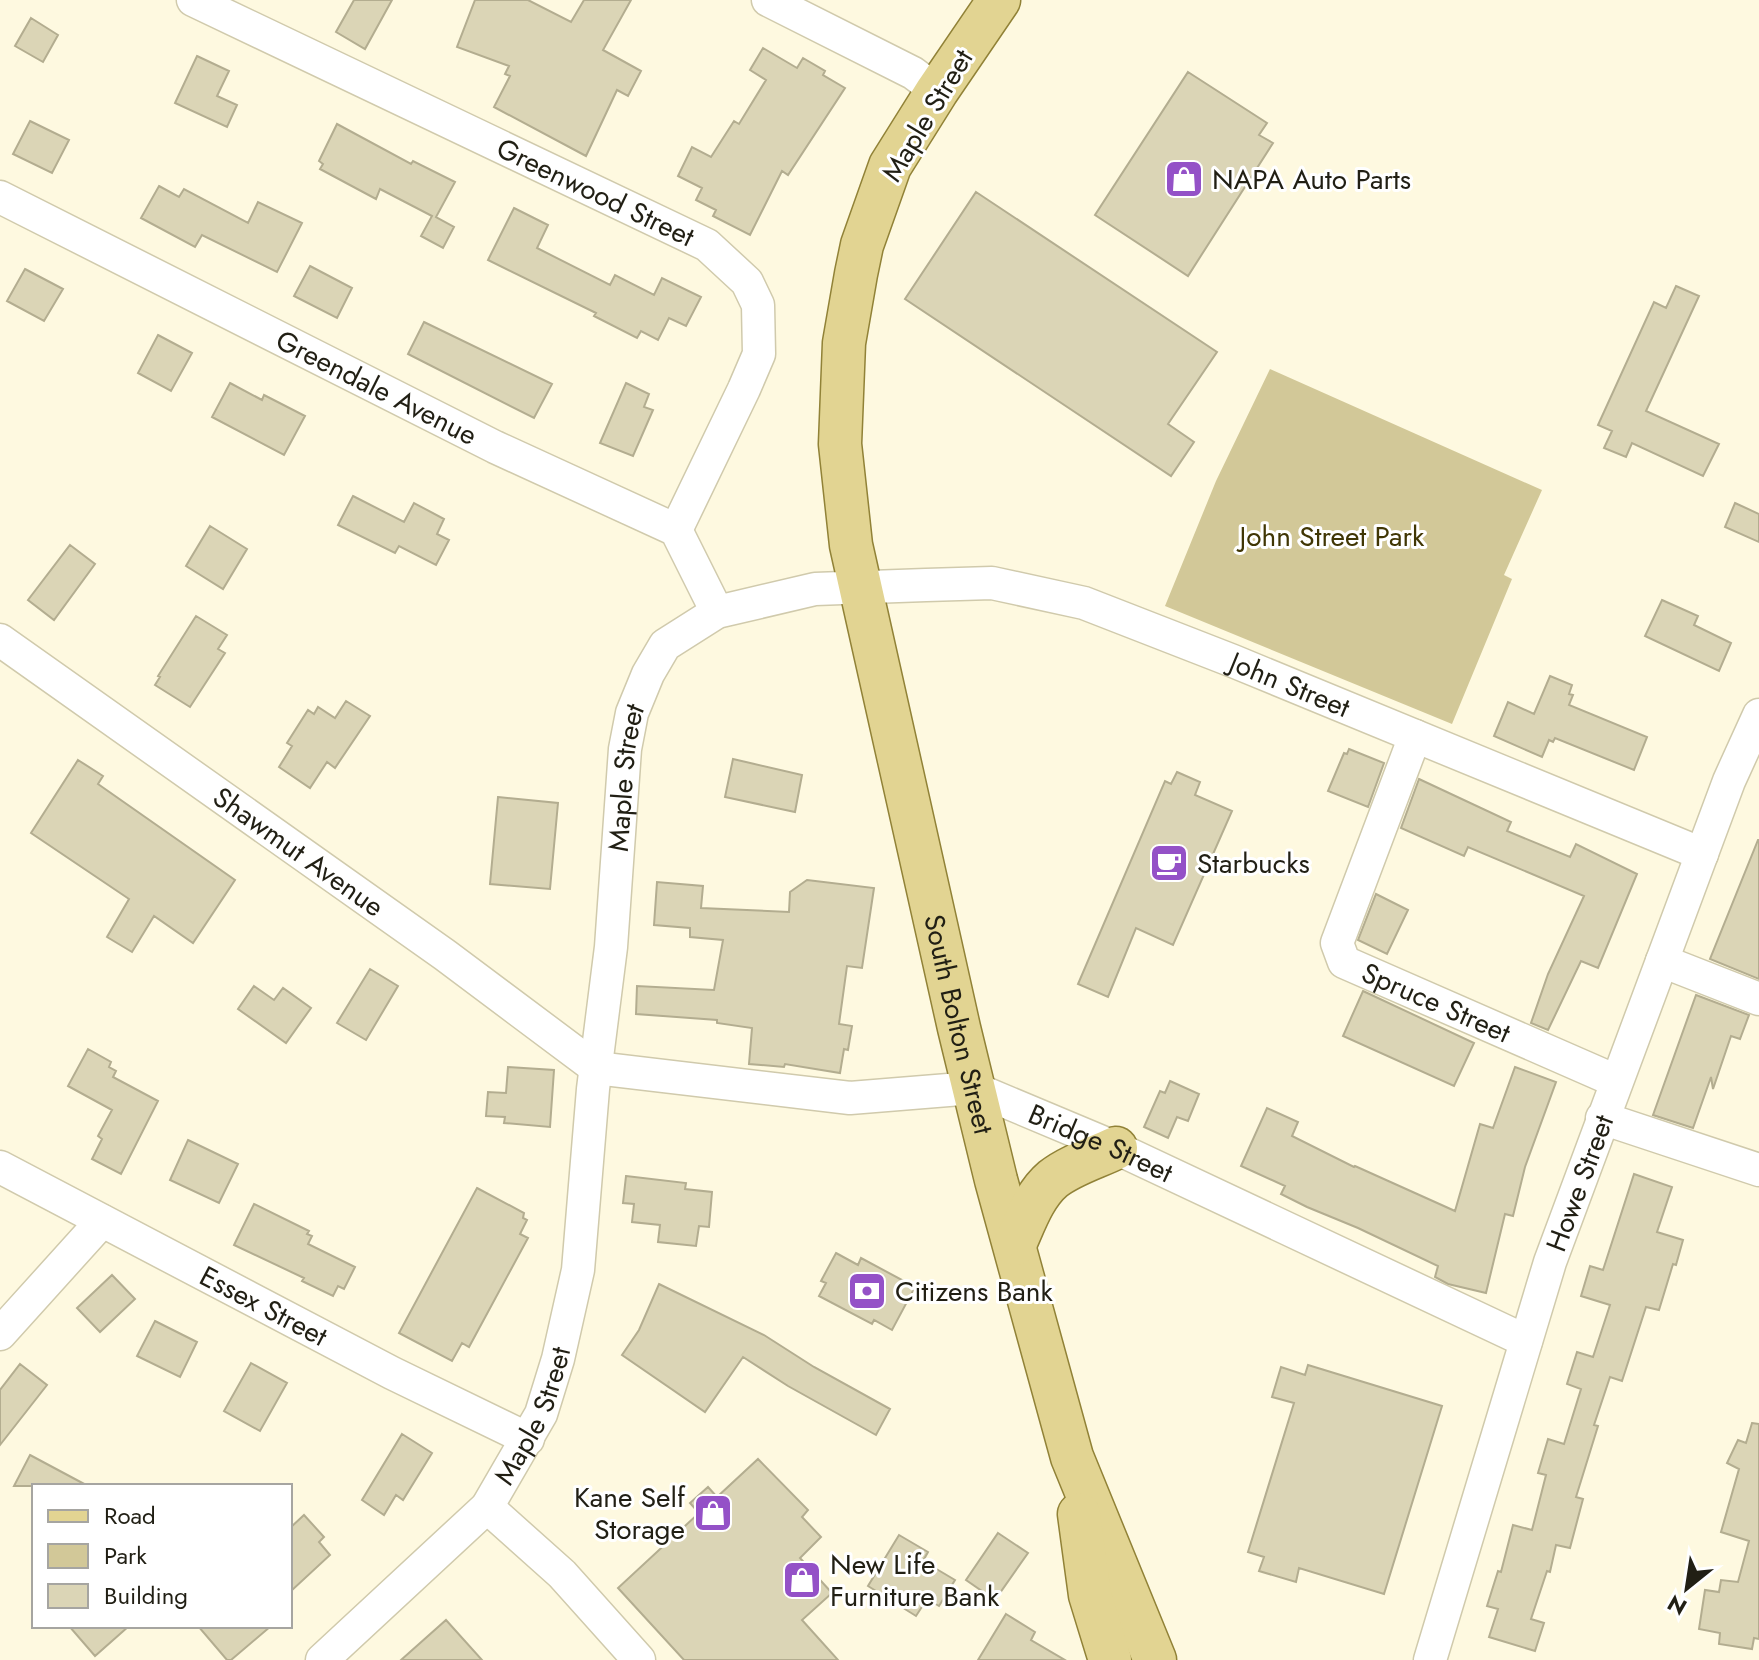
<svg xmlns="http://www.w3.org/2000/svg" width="1759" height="1660" viewBox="0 0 1759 1660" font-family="Jost,sans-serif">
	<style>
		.green { fill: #d2c898 }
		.building { fill: #dbd5b6; stroke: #b3ad90; stroke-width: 2 }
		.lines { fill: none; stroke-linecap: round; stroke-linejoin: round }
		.minor-casing { stroke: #d0caac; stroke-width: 35 }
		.major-casing { stroke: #918237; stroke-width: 45 }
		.minor { stroke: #fff; stroke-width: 32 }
		.major { stroke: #e2d492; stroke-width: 42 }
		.labels { text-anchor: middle; stroke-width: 6; stroke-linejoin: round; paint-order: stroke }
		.street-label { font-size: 28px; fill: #211f14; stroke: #fff }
		.poi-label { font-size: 28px; fill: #211f14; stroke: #fff; text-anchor: start }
		.park-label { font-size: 28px; fill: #403604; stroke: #fff }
	</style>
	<rect width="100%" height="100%" fill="#fef9e0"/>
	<path class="green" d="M1270 369 1542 490 1504 575 1512 579 1452 724 1165 606 1216 481Z"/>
	<path class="building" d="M354 0H392L365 49 336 32Z
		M475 0H528L571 22 584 0H631L603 50 641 71 628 96 617 90 586 156 494 107 510 76 505 74 509 66 457 47Z
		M31 18 58 35 43 62 15 46Z
		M763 48 797 68 803 58 825 71 823 75 845 88 788 175 782 171 750 235 713 216 716 210 696 200 702 188 678 176 692 147 711 157 734 121 739 124 766 80 750 70Z
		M197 56 229 71 217 96 237 105 227 127 175 103Z
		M1188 72 1267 123 1259 135 1273 143 1188 276 1095 215Z
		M30 121 69 140 52 173 13 154Z
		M337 124 411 164 413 161 455 182 436 217 454 227 443 248 421 236 432 216 380 189 376 199 320 169 323 164 319 161Z
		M159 186 179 197 184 189 248 223 258 202 302 223 277 272 202 235 195 247 141 218Z
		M976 192 1217 352 1168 424 1194 442 1171 476 905 299Z
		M514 208 548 225 537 248 610 285 615 275 654 295 662 278 701 297 686 326 669 318 658 340 641 331 637 338 594 316 596 313 488 260Z
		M310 266 352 288 337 318 294 296Z
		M25 269 63 289 44 321 7 301Z
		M1676 286 1699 296 1646 411 1719 444 1703 476 1632 443 1626 457 1604 448 1612 431 1598 425 1654 302 1666 308Z
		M424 322 552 384 534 418 408 354Z
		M158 335 192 353 171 391 138 373Z
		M230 383 262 400 264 395 305 416 284 455 212 417Z
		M626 383 649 394 644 407 653 410 633 456 600 443Z
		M353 496 404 522 414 503 444 519 437 534 449 540 436 565 399 546 395 553 338 525Z
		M1735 503 1759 514V542L1725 527Z
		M210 526 247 549 223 589 186 566Z
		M70 545 95 564 54 620 28 600Z
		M1662 600 1698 616 1694 625 1731 643 1719 671 1645 636Z
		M196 616 227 635 218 649 225 653 190 707 155 685 160 677 158 676Z
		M1550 676 1572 685 1569 694 1573 695 1569 705 1647 737 1634 770 1555 738 1553 742 1549 740 1542 757 1494 736 1508 702 1534 714Z
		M346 701 370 716 335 768 327 762 310 788 279 767 292 746 287 743 308 710 314 714 318 707 335 718Z
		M1349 749 1384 763 1368 807 1328 791 1344 753 1347 754Z
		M733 759 802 775 795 812 725 797Z
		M78 760 103 776 98 784 235 880 193 943 154 916 132 952 107 937 129 899 31 833Z
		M1177 772 1200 782 1195 795 1232 811 1173 945 1136 928 1108 997 1078 984 1165 781 1171 784Z
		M1419 779 1511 822 1507 831 1570 857 1576 844 1637 874 1598 968 1581 961 1548 1030 1531 1023 1548 974 1584 896 1468 847 1464 856 1401 828Z
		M498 797 558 803 550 889 490 884Z
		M1758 840H1759V979L1710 959Z
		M807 880 874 888 862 968 847 966 839 1024 852 1026 848 1050 844 1049 840 1073 785 1064 784 1067 749 1064 752 1028 717 1023V1020L636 1014 637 986 714 990 723 940 690 937V928L654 925 657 882 703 886 701 908 789 912 790 892Z
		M1376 894 1408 910 1387 954 1358 940Z
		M370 969 398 986 366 1040 337 1023Z
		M254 986 274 1000 283 988 311 1008 286 1043 238 1009Z
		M1363 991 1474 1043 1454 1086 1343 1036Z
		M1696 995 1749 1015 1740 1039 1731 1036 1713 1089 1711 1077 1693 1128 1653 1115Z
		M88 1049 111 1062 109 1067 116 1071 113 1077 158 1101 121 1174 92 1159 102 1139 98 1136 112 1110 68 1086Z
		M508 1067 554 1070 550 1127 504 1123 505 1117 486 1116 488 1092 506 1093Z
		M1515 1067 1556 1082 1525 1167 1513 1216 1505 1214 1486 1293 1448 1284 1435 1277 1438 1266 1358 1228 1307 1207 1281 1194 1285 1186 1241 1166 1267 1108 1298 1122 1292 1136 1354 1167 1355 1166 1455 1211 1480 1124 1493 1128Z
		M1170 1081 1199 1094 1188 1121 1177 1117 1168 1138 1144 1127 1160 1091 1165 1093Z
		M188 1140 238 1164 219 1203 170 1180Z
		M1634 1174 1672 1187 1657 1232 1683 1240 1676 1265 1673 1264 1659 1310 1646 1307 1622 1381 1610 1377 1594 1425 1598 1426 1576 1497 1583 1499 1570 1548 1556 1545 1550 1572 1547 1571 1531 1619 1544 1623 1535 1651 1489 1637 1498 1609 1487 1606 1498 1571 1501 1572 1513 1525 1532 1530 1546 1475 1538 1473 1548 1439 1564 1444 1581 1389 1567 1384 1577 1352 1593 1357 1610 1305 1581 1296 1590 1266 1603 1270Z
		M626 1176 686 1183 685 1189 712 1192 709 1227 699 1226 696 1246 658 1242 660 1225 632 1222 634 1204 623 1203Z
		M477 1188 524 1213 523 1218 527 1220 520 1234 528 1238 469 1347 462 1343 452 1361 399 1333Z
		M254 1204 309 1231 307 1234 312 1236 308 1244 355 1267 344 1289 338 1286 333 1296 302 1281 304 1278 234 1245Z
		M836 1253 858 1265 861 1258 915 1287 892 1330 874 1320 872 1324 819 1296 826 1283 821 1281Z
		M112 1275 135 1299 100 1332 77 1308Z
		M659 1284 764 1335 814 1367 890 1409 876 1435 788 1386 743 1357 705 1412 622 1355 639 1330Z
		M155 1321 197 1342 180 1377 137 1356Z
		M251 1363 287 1383 260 1431 224 1411Z
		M20 1364 47 1385 0 1445V1390Z
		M1308 1365 1442 1406 1384 1594 1299 1568 1296 1582 1259 1571 1264 1557 1248 1552 1294 1403 1272 1397 1281 1367 1305 1375Z
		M1752 1423 1759 1424V1639L1754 1638 1752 1649 1719 1644 1720 1633 1699 1629 1705 1590 1719 1592 1721 1580 1738 1582 1749 1541 1721 1532 1739 1469 1727 1463 1738 1440 1746 1443Z
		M402 1434 432 1453 403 1500 396 1495 384 1515 362 1500Z
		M30 1455 88 1486H14Z
		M758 1459 808 1510 802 1517 821 1537 800 1558 832 1593 802 1620 838 1660H684L618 1588 699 1513 690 1503 708 1487 717 1497Z
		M304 1515 324 1537 319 1542 330 1555 290 1592V1528Z
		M998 1533 1028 1553 995 1600 966 1580Z
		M899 1535 928 1552 923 1561 955 1580 939 1606 927 1599 916 1616 868 1586Z
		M1006 1614 1035 1632 1031 1640 1065 1660H978Z
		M446 1620 482 1660H401Z
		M69 1626H129L95 1656Z
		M198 1626H271L231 1660H227Z"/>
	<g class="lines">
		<g class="minor-casing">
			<g id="minor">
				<path id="s1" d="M193 0 707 245 747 282 758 305 759 354 744 389 676 530"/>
				<path d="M768 0 913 73 937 91"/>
				<path id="s2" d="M0 197 495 447 676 530 717 612"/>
				<path id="s3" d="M0 640 445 955 596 1068 850 1098 973 1088 1116 1148 1526 1341"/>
				<path id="s4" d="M1415 736 1337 943 1344 962 1616 1081"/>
				<path d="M1662 961 1759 999"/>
				<path d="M1602 1118 1759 1170"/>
				<path id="s5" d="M0 1167 392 1373 528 1439"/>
				<path d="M0 1334 102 1221"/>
				<path d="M487 1507 562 1574 639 1660"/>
				<path id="s6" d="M322 1660 487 1507 541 1414 558 1359 578 1270 593 1089 611 947 625 749 632 713 648 674 665 645 717 612 815 589 926 585 992 583 1084 603 1233 661 1702 854"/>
				<path id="s7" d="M1430 1660 1550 1262 1729 781 1759 715"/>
			</g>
		</g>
		<g class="major-casing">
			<g id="major">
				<path id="s8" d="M999 0 937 91 890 166 862 245 856 274 844 343 840 444 851 545 959 1028 996 1180 1072 1457 1155 1660"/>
				<path d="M1015 1244C1025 1222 1034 1195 1053 1179 1071 1165 1095 1158 1116 1148"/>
				<path d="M1079 1514 1090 1595 1110 1660"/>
			</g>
		</g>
		<use href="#minor" class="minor"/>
		<use href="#major" class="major"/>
	</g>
	<defs>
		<g id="shop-square" transform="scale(2)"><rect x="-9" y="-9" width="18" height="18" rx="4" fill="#9451c7" stroke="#fff"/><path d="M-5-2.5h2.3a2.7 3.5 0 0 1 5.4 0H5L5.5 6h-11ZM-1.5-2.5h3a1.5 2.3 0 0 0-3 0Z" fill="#fff"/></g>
		<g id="cafe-square" transform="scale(2)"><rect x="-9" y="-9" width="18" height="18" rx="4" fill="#9451c7" stroke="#fff"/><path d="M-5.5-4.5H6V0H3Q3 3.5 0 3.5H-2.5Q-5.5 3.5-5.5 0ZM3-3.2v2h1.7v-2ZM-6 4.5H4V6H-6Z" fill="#fff"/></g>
		<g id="bank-square" transform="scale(2)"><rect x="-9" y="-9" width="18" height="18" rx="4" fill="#9451c7" stroke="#fff"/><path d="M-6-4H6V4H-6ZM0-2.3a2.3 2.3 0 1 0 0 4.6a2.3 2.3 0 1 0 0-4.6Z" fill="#fff"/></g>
	</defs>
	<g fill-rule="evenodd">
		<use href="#shop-square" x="1184" y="179"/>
		<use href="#cafe-square" x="1169" y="863"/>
		<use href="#bank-square" x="867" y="1291"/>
		<use href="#shop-square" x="713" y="1513"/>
		<use href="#shop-square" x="802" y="1580"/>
	</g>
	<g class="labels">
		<g class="street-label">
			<text transform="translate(927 115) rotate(-59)" y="10">Maple Street</text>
			<text dy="10" stroke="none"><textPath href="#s1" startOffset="446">Greenwood Street</textPath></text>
			<text dy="10" stroke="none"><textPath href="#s2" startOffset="422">Greendale Avenue</textPath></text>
			<text dy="10" stroke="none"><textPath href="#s6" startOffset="1772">John Street</textPath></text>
			<text dy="10" stroke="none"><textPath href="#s6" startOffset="976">Maple Street</textPath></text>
			<text dy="10" stroke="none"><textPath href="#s3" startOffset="366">Shawmut Avenue</textPath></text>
			<text dy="10" stroke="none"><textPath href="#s4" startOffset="342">Spruce Street</textPath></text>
			<text dy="10" stroke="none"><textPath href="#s8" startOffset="1076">South Bolton Street</textPath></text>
			<text dy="10" stroke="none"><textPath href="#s3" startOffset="1252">Bridge Street</textPath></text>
			<text dy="10" stroke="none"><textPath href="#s7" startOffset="500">Howe Street</textPath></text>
			<text dy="10" stroke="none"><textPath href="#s5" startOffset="298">Essex Street</textPath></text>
			<text dy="10" stroke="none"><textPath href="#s6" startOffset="328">Maple Street</textPath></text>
		</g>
		<g class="poi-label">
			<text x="1212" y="189">NAPA Auto Parts</text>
			<text x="1197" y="873">Starbucks</text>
			<text x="895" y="1301">Citizens Bank</text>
			<text x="685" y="1507" text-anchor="end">Kane Self<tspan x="685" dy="32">Storage</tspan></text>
			<text x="830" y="1574">New Life<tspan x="830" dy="32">Furniture Bank</tspan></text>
		</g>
		<g class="park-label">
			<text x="1332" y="546">John Street Park</text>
		</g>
	</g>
	<rect x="32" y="1484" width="260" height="144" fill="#ffffff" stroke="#a6a5a1" stroke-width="2"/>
	<rect x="48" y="1510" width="40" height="12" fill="#e2d492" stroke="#a6a5a1" stroke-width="2"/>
	<text x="104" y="1524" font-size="24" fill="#211f14">Road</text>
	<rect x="48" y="1544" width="40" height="24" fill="#d2c898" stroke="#a6a5a1" stroke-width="2"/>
	<text x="104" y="1564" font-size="24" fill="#211f14">Park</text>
	<rect x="48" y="1584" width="40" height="24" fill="#dbd5b6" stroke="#a6a5a1" stroke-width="2"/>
	<text x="104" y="1604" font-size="24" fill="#211f14">Building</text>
	<g transform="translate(1687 1588) rotate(210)" stroke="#ffffff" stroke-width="6" paint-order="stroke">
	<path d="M0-6L14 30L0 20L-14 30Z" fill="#211f14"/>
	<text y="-12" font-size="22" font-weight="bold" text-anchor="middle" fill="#211f14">N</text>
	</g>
</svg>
